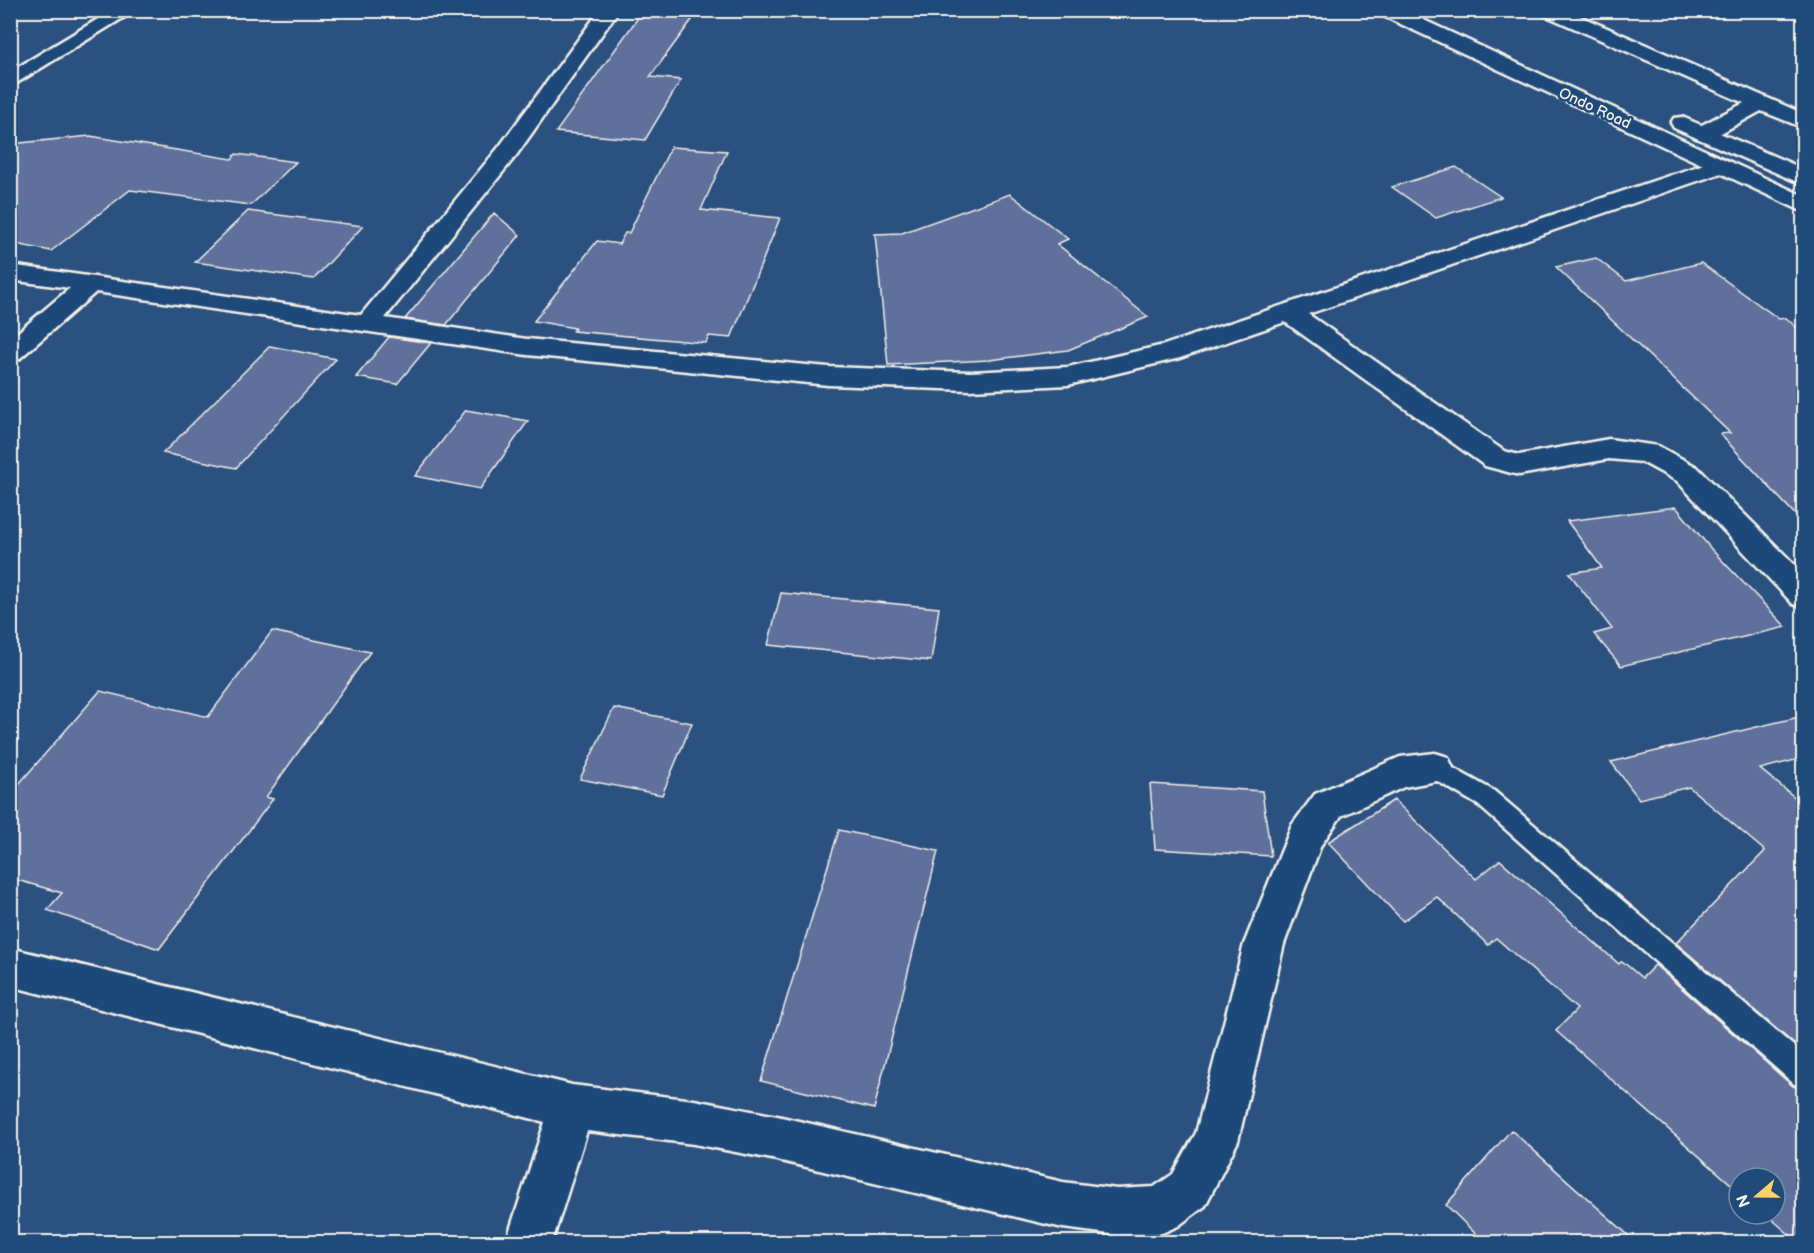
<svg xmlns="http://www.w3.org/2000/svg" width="1814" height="1253" viewBox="0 0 1814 1253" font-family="'Balsamiq Sans',sans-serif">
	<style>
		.building { fill: #61709d; stroke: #f4f1e8; stroke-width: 1.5 }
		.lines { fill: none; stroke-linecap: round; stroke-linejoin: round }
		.lane-casing { stroke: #f4f1e8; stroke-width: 5 }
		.street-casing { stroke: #f4f1e8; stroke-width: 5 }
		.primary-casing { stroke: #f4f1e8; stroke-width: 5 }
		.lane { fill: #1f4a7a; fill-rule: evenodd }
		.street { fill: #1f4a7a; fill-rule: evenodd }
		.primary { fill: #1f4a7a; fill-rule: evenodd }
		.labels { text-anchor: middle; stroke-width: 5; stroke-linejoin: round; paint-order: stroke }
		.far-street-label { font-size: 15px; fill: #f4f1e8; stroke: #1f4a7a }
	</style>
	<rect width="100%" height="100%" fill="#2b5180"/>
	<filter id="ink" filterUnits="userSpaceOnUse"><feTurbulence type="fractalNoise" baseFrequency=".0167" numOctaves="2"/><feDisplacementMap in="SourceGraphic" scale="12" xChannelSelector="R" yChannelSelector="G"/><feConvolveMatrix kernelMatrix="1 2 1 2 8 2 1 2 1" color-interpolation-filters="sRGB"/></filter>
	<g filter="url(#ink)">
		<path class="building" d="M642 12 694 17 650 77 681 80 645 140 556 132Z
			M90 136 232 159 236 154 296 162 251 205 130 190 51 251 10 243V144Z
			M671 147 727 151 701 210 780 218 731 338 709 336 706 343 573 331 575 328 534 321 597 241 619 244 625 233H629Z
			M1456 167 1501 197 1436 218 1392 187Z
			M1010 194 1068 239 1057 244 1148 317 1068 350 989 360 888 365 875 234 902 233Z
			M248 211 363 226 314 279 195 262Z
			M494 213 520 235 446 325 405 319Z
			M1596 258 1626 281 1701 263 1779 319 1786 318 1803 333V523L1720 434 1730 433 1556 267Z
			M389 337 431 343 397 384 356 377Z
			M270 346 336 359 236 468 163 453Z
			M466 410 528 421 480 489 415 476Z
			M1676 507 1712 550 1786 627 1621 666 1594 634 1612 629 1569 573 1602 568 1567 521Z
			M781 593 939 608 931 661 768 645Z
			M272 631 370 652 266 797 273 799 159 949 47 910 62 893 10 878V794L100 691 208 717Z
			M614 708 692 723 662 795 580 779Z
			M1803 716V758L1760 769 1803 804V1052L1676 943 1765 851 1689 787 1639 799 1611 762Z
			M1150 784 1262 791 1271 856 1155 849Z
			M1394 800 1476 879 1500 860 1619 964 1622 961 1642 978 1655 965 1793 1086 1803 1090V1242H1798L1766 1214H1775V1178H1739V1191L1556 1031 1577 1009 1496 938 1488 945 1437 897 1403 921 1328 842Z
			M839 830 938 851 874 1109 761 1081Z
			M1511 1130 1636 1242H1484L1446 1205Z"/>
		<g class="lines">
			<g class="lane-casing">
				<path id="lane" d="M1435 758 1494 791 1804 1055V1088L1794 1084 1478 805 1427 775 1423 768 1427 761Z"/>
			</g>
			<g class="street-casing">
				<path id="street" d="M113 10H136L10 87V72Z
					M600 10H619L515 157 385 318 527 339 828 367 970 372 1068 367 1164 345 1719 159 1727 161 1730 166 1727 171 1308 314 1504 451 1519 455 1609 439 1658 446 1697 467 1804 574V607L1793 604 1677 481 1642 462 1609 459 1519 475 1485 466 1285 322 1180 358 1068 385 970 390 828 385 527 355 96 292 19 359 10 361V339L70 288 10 280V265L361 315 499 147Z
					M1540 10H1566L1804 114V128L1761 111 1712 138H1696L1693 133 1696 128 1744 103 1542 14Z
					M1435 753 1448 757 1453 768 1448 779 1404 787 1341 816 1321 845 1284 944 1238 1141 1205 1206 1178 1226 1162 1233 1117 1235 1063 1228 777 1160 694 1144 587 1131 552 1242H506L545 1122 10 986V948L572 1085 694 1100 777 1116 1063 1182 1117 1189 1154 1187 1173 1174 1196 1133 1244 944 1292 825 1315 794 1400 757Z"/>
			</g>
			<g class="primary-casing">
				<path id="primary" d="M1377 10H1402L1804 196V212L1379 14Z
					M1682 117 1804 169V185L1674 128 1671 123 1674 118Z"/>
			</g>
			<use href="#lane" class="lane"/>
			<use href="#street" class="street"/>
			<use href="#primary" class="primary"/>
		</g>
	</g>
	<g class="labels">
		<g class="far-street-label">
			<text transform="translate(1595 108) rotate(25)" y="5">Ondo Road</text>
		</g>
	</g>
	<rect width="1814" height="1253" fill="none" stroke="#1f4a7a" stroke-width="36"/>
	<rect x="18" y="18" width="1778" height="1217" fill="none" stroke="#f4f1e8" stroke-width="2" filter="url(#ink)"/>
	<g transform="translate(1757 1196) rotate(250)"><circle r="28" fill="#1f4a7a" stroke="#748da6" stroke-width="1.5"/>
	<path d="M0-4.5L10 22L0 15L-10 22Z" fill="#ffd166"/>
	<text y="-9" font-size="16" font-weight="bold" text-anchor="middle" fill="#f4f1e8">N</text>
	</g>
</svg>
